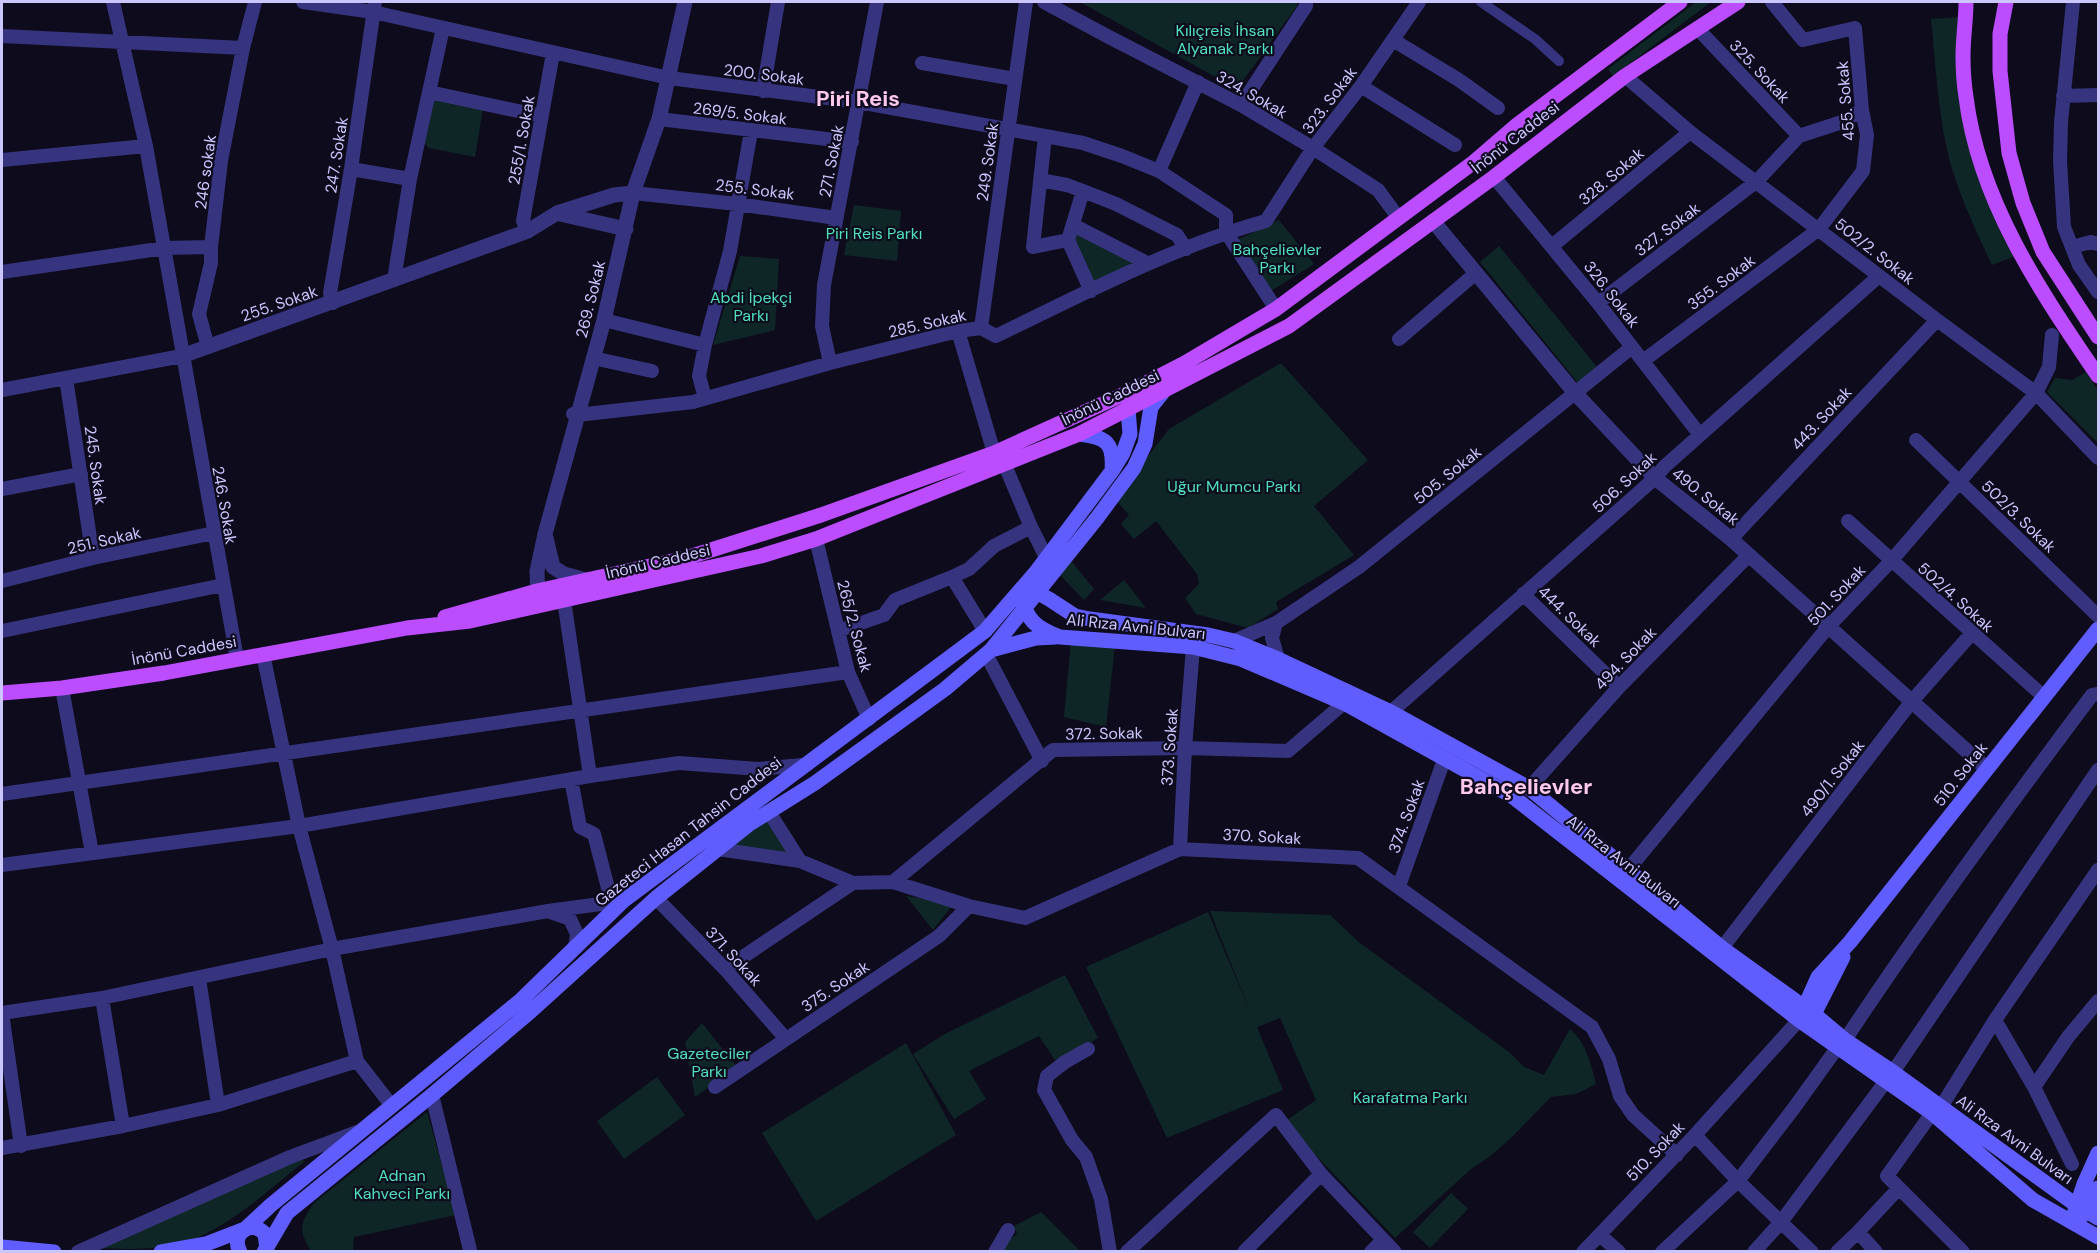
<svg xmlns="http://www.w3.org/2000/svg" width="2100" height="1253" viewBox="0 0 2100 1253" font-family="'DM Sans',sans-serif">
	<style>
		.green { fill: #0e2726 }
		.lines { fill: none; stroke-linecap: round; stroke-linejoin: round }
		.pedestrian { stroke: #36347e; stroke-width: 10 }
		.minor { stroke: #36347e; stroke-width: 14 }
		.tertiary { stroke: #36347e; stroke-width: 15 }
		.secondary { stroke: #605dff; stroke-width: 15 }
		.primary { stroke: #bb4dff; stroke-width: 15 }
		.labels { text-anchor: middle; stroke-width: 4.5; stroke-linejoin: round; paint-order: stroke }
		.park-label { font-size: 16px; fill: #4fe2bc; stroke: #0e0b1d }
		.street-label { font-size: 16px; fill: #ccc6ff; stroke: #0e0b1d }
		.district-label { font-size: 22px; font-weight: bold; fill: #ffc8ec; stroke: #0e0b1d }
	</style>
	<rect width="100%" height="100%" fill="#0e0b1d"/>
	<path class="green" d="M1080 2H1297V6L1237 89Z
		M1696 2H1711L1613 76 1608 69Z
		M1959 17 1963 101 2018 255 1992 265C1976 231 1960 197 1950 162 1938 116 1936 67 1931 19Z
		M432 97 483 108 475 157 429 148 423 142Z
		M854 205 901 211 897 261 844 255Z
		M1279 220 1314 264 1269 292 1237 240Z
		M1074 228 1139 261 1094 286 1072 240Z
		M1499 246 1597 367 1578 383 1480 262Z
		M740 256 779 259 775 330 713 345Z
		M1281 363 1368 460 1314 506 1354 555 1276 602 1278 609 1248 628 1196 614 1185 598 1199 584 1197 574 1156 521 1134 539 1121 524 1129 515 1115 499 1169 429Z
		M2086 372 2098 391V443L2047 392 2055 378 2072 380Z
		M1068 557 1094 589 1084 600 1058 573Z
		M1124 580 1146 608 1100 600Z
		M1071 641 1115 645 1106 727 1064 717Z
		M766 813 794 856 724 844Z
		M906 896 954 903 933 930Z
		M1210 911 1330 915 1360 943 1509 1052 1524 1067 1544 1075 1570 1029C1586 1042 1591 1064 1596 1084L1576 1094 1551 1097 1510 1139 1489 1157 1471 1169 1395 1238 1284 1122 1316 1100 1280 1018 1257 1027 1283 1090 1167 1138 1086 967 1208 912 1252 1016Z
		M1065 975 1098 1038 1057 1063 1039 1036 969 1071 986 1099 954 1119 913 1054 945 1034Z
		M702 1023 737 1067 695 1097 685 1042Z
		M906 1043 956 1135 816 1221 762 1133Z
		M657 1077 685 1115 624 1159 597 1121Z
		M427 1112 456 1215 354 1237 353 1251H311C298 1230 300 1223 314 1203Z
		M299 1159 305 1161C268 1190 231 1226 186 1242 156 1251 124 1249 93 1248Z
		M1451 1193 1468 1209 1430 1248 1413 1232Z
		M1041 1212 1080 1251 1001 1252 1006 1242 1017 1234 1014 1226Z"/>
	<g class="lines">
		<path class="pedestrian" d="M1481 2 1535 39 1559 61"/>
		<path class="minor" d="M113 2 146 146 237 659
			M303 2 373 12 669 78 859 102 1083 143 1122 156 1159 171 1226 215V232L1276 309
			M1044 2 1107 36 1241 105 1313 148 1378 190 1398 217
			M2073 2 2061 123 2060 161 2064 227 2079 265 2098 292
			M1697 28 1799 136
			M2 36 243 48
			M1393 40 1459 80 1498 108
			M922 63 1015 79
			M1625 76 1690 132 1937 320 2036 393 2098 458
			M1361 86 1455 145
			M763 91 778 2
			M429 92 541 116
			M2063 96 2098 95
			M1241 105 1306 6V2
			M659 119 852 142
			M1045 136 1033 247 1068 240
			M2 160 146 146
			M351 169 410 179
			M1159 171 1198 82
			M1494 177 1598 303 1700 435
			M1040 180 1067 185 1083 191
			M633 193 737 204 836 218
			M1073 225 1147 263
			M528 231 523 221 553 53
			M1552 246 1690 132
			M2072 247 2091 242 2098 244
			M2 272 165 248 211 247
			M394 280 410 179 443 28
			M1091 291 1068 240 1083 191 1116 204 1177 235 1186 249
			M333 303 330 293 351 169 375 2
			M1598 303 1757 181 1799 136 1842 122 1862 110
			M604 320 705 345
			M981 328 1026 2
			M958 331 994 453
			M1399 339 1476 273
			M208 347 199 314 211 263V247L221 161 243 48 255 2
			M593 358 652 371
			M1643 361 1819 229 1863 171 1867 135 1862 110 1855 28 1803 40 1772 2
			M830 363 822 326 824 285 877 2
			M66 378 93 558
			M2 390 182 356
			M705 398 699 376 705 345 730 251 751 131
			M573 414 577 415 693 402 830 363 958 331 981 328 996 336C1085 293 1172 247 1266 221L1313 148 1361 86 1419 2
			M1916 440 2098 616
			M1004 463 1031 527 1047 559
			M2 489 81 474
			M1848 521 2043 696
			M816 539 848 672 869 719
			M1731 539 1937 320
			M952 577 969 569 994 546 1031 527
			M2 581 93 558 214 533
			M1523 594 1619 687
			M564 600 590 776
			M1276 623 1272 638 1278 659
			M2 631 223 585
			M838 631 884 615 895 600 952 577 985 631
			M1234 641 1276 623 1359 567 1632 347
			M263 654 299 826 332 949 357 1061 392 1106
			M986 654 1042 761
			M62 688 92 853
			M1391 712 1655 478 1664 467 1879 276
			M571 779 580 827 594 834 608 888
			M1529 788 1619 687 1749 555
			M2 794 848 672
			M769 812 800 861 853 883 893 882 969 906 1025 918 1180 849 1358 858 1592 1027 1609 1059 1620 1096 1633 1115 1677 1155
			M717 849 800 861
			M1180 849 1185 748 1193 647
			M2 865 299 826 590 776 679 763 758 769 803 765
			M1627 871 1828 627 1891 561 2036 393 2049 367 2052 335
			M893 882 1053 750 1185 748 1288 751 1344 703
			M1399 886 1445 757
			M656 898 725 969 786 1039
			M550 912 570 919 577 934 575 948
			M1722 948 1912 701 1972 633
			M725 969 853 883
			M199 978 218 1105
			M102 998 123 1126
			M2 1013 102 998 332 949 548 911 623 901
			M2 1013 21 1146
			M1995 1020 2034 1087 2072 1164
			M1845 1040C1923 922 2007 808 2092 695L2098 694
			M1088 1049 1065 1062 1047 1076 1044 1090 1072 1140 1086 1157 1101 1199 1110 1252
			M1893 1072 2098 770
			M715 1087 939 936 969 906
			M2034 1087 2068 1037 2098 1001
			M432 1095 470 1250
			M1941 1107 1995 1020 2098 870
			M1932 1113 1887 1176 1963 1252
			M1695 1135 1738 1181 1812 1252
			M2 1148 123 1126 218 1105 357 1061
			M1858 1232 1876 1252
			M1600 1235 1619 1252
			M78 1252 290 1157 357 1132
			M995 1252 1008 1230
			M1127 1252 1276 1115 1321 1174 1395 1252
			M1244 1252 1321 1174
			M1371 1252 1383 1240
			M1583 1252 1695 1135 1799 1020
			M1662 1252 1738 1181 1794 1108 1837 1048
			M1754 1252 1781 1222 1886 1081
			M1837 1252 1858 1232 1899 1188"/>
		<path class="tertiary" d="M560 214 626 229
			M1433 221 1575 393 1655 478 1731 539 1987 769
			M182 356 528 231 557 213 614 195 633 193
			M546 538 553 567 564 574 586 580
			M538 603 537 571 545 534 604 320 633 193 659 119 685 2"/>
		<path class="secondary" d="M1079 434C1107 437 1114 443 1112 471
			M991 650 1036 638 1056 637
			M1801 1015 1818 977 1850 942 2098 629
			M1807 1017 1814 1014 1843 957
			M2074 1214 2084 1184 2098 1153
			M2080 1217 2088 1212 2098 1188
			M2098 1218 2076 1205 1893 1072 1845 1040 1814 1014 1722 948 1529 788 1391 712 1278 659 1234 641 1208 635 1090 619 1075 616 1049 599 1038 593H1019C1027 620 1035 628 1060 637L1193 647 1241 659 1344 703 1512 796 1799 1020 1932 1113 2033 1200 2098 1237
			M2 1247 54 1252
			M161 1252 206 1244 245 1229 271 1205 521 1000 623 901 985 631 1036 572 1112 471 1123 453 1130 434 1128 409 1130 397
			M240 1252C230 1233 252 1219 265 1234L267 1249
			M264 1252 287 1213 432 1095 531 1011 656 898 748 825 815 783 945 689 991 650 1097 518 1134 468 1145 444 1151 407 1163 392"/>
		<path class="primary" d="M1966 2C1966 20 1963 38 1963 56 1963 70 1964 84 1966 97 1979 202 2041 292 2098 376
			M2006 2 2000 34V71L2009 153 2023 203 2043 252 2098 337
			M445 617 537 591 686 558 821 515 994 453 1131 391 1185 363 1276 309 1474 162 1517 125 1680 2
			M2 693 62 688 164 673 407 628 470 621 761 556 816 539 1079 434 1289 326 1494 177 1625 76 1738 2"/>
	</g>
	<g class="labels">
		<g class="park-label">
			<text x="1225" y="36">Kılıçreis İhsan<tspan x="1225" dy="18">Alyanak Parkı</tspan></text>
			<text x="874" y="239">Piri Reis Parkı</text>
			<text x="1277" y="255">Bahçelievler<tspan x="1277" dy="18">Parkı</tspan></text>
			<text x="751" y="303">Abdi İpekçi<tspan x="751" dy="18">Parkı</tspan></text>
			<text x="1234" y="492">Uğur Mumcu Parkı</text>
			<text x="709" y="1059">Gazeteciler<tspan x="709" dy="18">Parkı</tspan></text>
			<text x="1410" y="1103">Karafatma Parkı</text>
			<text x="402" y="1181">Adnan<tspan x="402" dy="18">Kahveci Parkı</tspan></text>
		</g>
		<g class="street-label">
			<text transform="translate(1760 71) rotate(47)" y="6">325. Sokak</text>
			<text transform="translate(764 74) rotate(7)" y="6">200. Sokak</text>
			<text transform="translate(1252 94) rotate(30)" y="6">324. Sokak</text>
			<text transform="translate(1329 100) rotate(-53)" y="6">323. Sokak</text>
			<text transform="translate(1845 101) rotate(-95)" y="6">455. Sokak</text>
			<text transform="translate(740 113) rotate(7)" y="6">269/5. Sokak</text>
			<text transform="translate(1515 137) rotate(-38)" y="6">İnönü Caddesi</text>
			<text transform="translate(521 140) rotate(-80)" y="6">255/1. Sokak</text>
			<text transform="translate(336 155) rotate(-81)" y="6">247. Sokak</text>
			<text transform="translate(831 161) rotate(-79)" y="6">271. Sokak</text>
			<text transform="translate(987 162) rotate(-82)" y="6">249. Sokak</text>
			<text transform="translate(205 172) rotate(-82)" y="6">246 sokak</text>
			<text transform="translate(1611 176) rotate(-40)" y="6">328. Sokak</text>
			<text transform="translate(755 189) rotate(7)" y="6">255. Sokak</text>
			<text transform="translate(1667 229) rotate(-37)" y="6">327. Sokak</text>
			<text transform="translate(1875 251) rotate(38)" y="6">502/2. Sokak</text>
			<text transform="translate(1721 282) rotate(-37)" y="6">355. Sokak</text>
			<text transform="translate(1612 294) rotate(52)" y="6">326. Sokak</text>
			<text transform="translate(590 299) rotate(-76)" y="6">269. Sokak</text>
			<text transform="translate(279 303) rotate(-19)" y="6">255. Sokak</text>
			<text transform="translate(927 323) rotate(-13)" y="6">285. Sokak</text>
			<text transform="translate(1110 397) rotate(-26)" y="6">İnönü Caddesi</text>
			<text transform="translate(1821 418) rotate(-47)" y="6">443. Sokak</text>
			<text transform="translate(96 465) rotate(82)" y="6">245. Sokak</text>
			<text transform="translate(1447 475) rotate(-39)" y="6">505. Sokak</text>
			<text transform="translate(1624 482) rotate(-43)" y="6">506. Sokak</text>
			<text transform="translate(1706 496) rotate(39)" y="6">490. Sokak</text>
			<text transform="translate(225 505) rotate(80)" y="6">246. Sokak</text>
			<text transform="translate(2019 516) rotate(44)" y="6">502/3. Sokak</text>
			<text transform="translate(104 540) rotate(-13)" y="6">251. Sokak</text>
			<text transform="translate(658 561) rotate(-13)" y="6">İnönü Caddesi</text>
			<text transform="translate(1836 595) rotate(-47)" y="6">501. Sokak</text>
			<text transform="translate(1956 597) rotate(42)" y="6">502/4. Sokak</text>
			<text transform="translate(1570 616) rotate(44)" y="6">444. Sokak</text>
			<text transform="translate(855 626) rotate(75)" y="6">265/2. Sokak</text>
			<text transform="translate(1136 626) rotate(6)" y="6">Ali Rıza Avni Bulvarı</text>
			<text transform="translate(184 650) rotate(-10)" y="6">İnönü Caddesi</text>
			<text transform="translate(1625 658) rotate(-46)" y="6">494. Sokak</text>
			<text transform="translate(1104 733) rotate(-1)" y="6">372. Sokak</text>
			<text transform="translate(1169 747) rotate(-86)" y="6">373. Sokak</text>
			<text transform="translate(1960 774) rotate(-52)" y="6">510. Sokak</text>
			<text transform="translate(1832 778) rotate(-52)" y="6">490/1. Sokak</text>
			<text transform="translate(1406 816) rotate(-70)" y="6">374. Sokak</text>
			<text transform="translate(688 831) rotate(-38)" y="6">Gazeteci Hasan Tahsin Caddesi</text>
			<text transform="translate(1262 836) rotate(3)" y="6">370. Sokak</text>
			<text transform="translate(1624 861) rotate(38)" y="6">Ali Rıza Avni Bulvarı</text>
			<text transform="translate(734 956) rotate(47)" y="6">371. Sokak</text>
			<text transform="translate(835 986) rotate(-34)" y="6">375. Sokak</text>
			<text transform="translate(2015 1139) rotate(36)" y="6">Ali Rıza Avni Bulvarı</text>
			<text transform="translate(1655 1151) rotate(-46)" y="6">510. Sokak</text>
		</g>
		<g class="district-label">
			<text x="858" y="106">Piri Reis</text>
			<text x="1526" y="794">Bahçelievler</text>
		</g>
	</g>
	<rect width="2100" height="1253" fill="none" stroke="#ccc6ff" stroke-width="6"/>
</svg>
